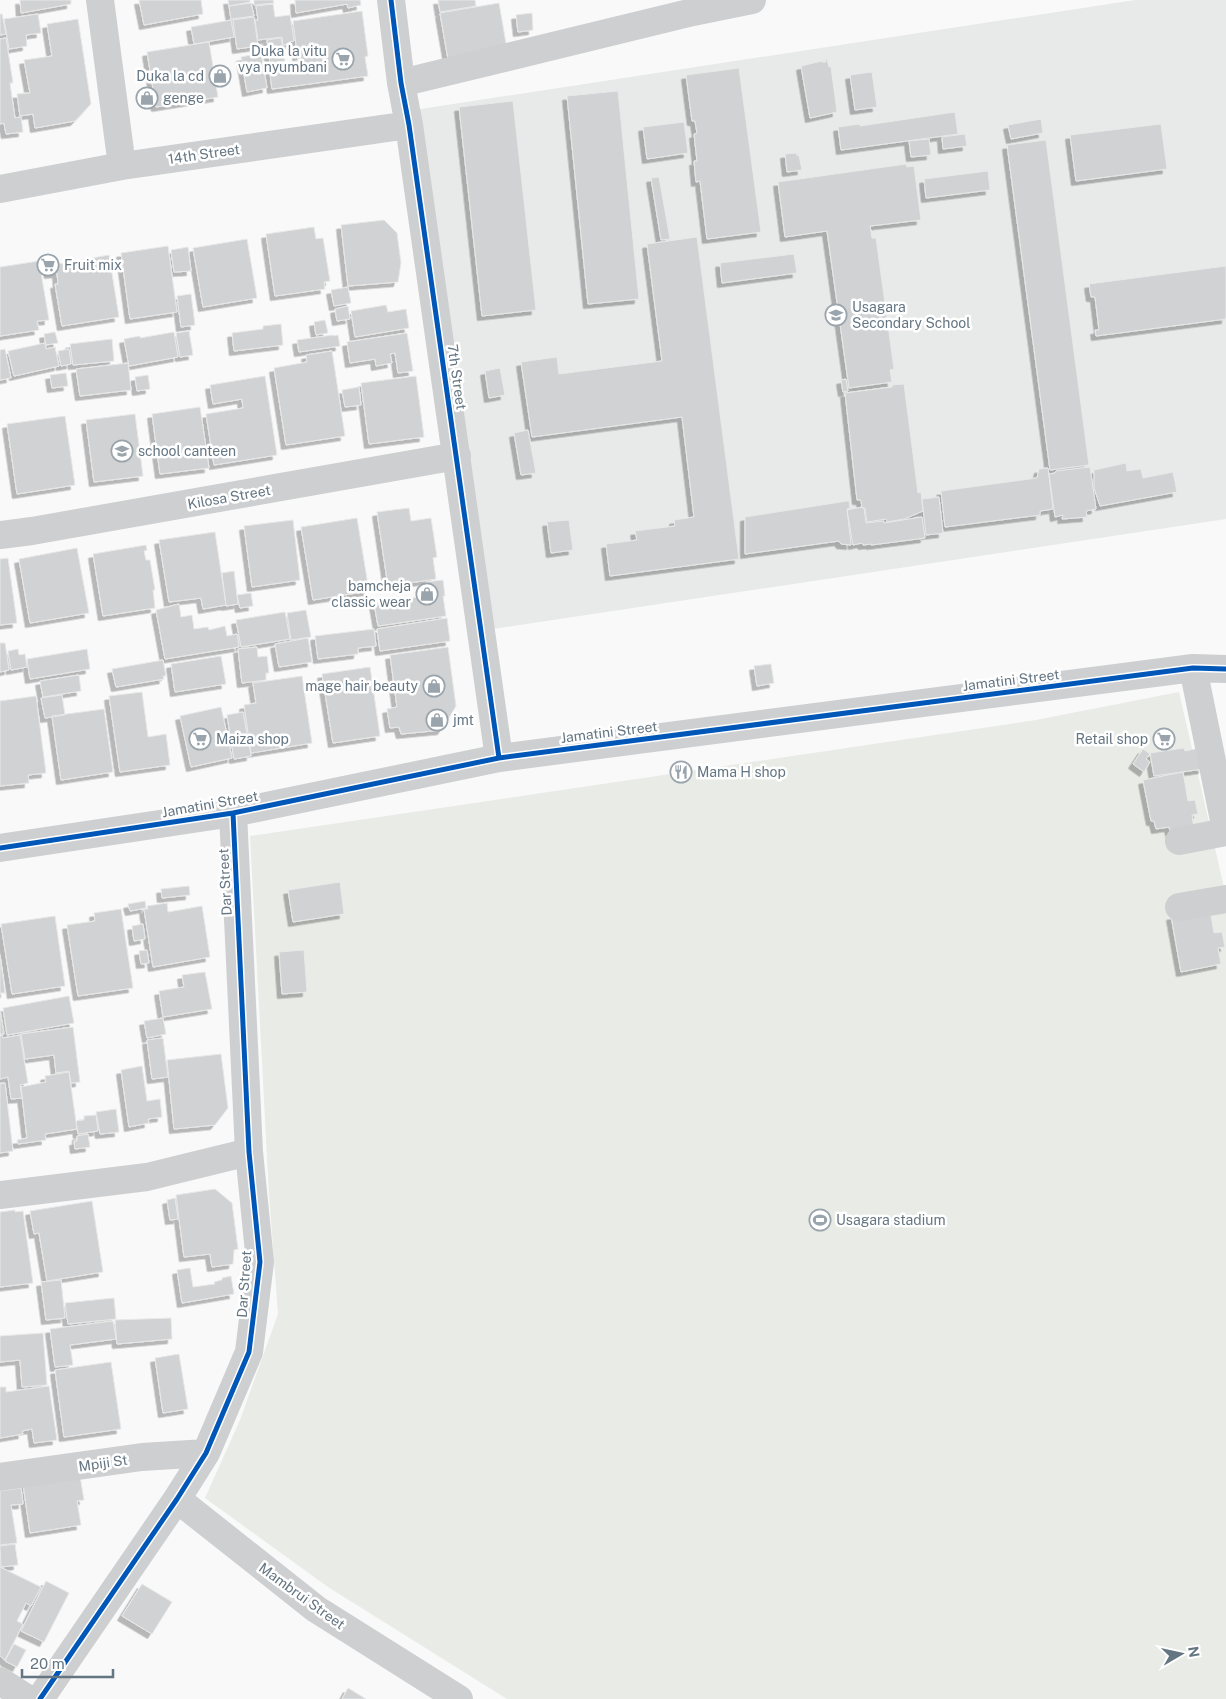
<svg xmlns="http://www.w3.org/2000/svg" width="1226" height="1699" viewBox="0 0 1226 1699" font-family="'Public Sans',sans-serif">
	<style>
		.built { fill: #e8e9e9 }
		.pitch { fill: #e8ebe6 }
		.building { fill: #d0d2d3; stroke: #e8e8e8; filter: url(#shadow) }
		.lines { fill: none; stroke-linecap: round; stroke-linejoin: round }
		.minor { stroke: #cecfd0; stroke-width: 28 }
		.cycleway-casing { stroke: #fff; stroke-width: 8 }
		.cycleway { stroke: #0057b8; stroke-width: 5 }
		.labels { text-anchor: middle; stroke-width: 5; stroke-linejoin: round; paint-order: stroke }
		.poi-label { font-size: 14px; fill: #657683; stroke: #fff; text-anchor: start }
		.street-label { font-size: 14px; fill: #657683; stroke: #fff }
	</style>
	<defs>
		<filter id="shadow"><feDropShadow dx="-4.5" dy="4.5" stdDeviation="0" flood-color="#0004"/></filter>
	</defs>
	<rect width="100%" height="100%" fill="#f9f9f9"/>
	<path class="built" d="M1135 0H1226V519L493 629 414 110Z"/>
	<path class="pitch" d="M1179 692 1226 896V1699H507L328 1587 205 1498 240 1420 278 1314 269 1194 250 836 1036 720Z"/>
	<path class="building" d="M20 0H71V4L21 13Z
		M139 0H201L203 14 144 25Z
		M228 0H250V2L229 6Z
		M254 0H273L274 3 254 5Z
		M295 0H360L361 5 348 8 347 4 296 13Z
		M438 0H475L476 6 440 12Z
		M251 3 254 16 231 19 229 6Z
		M499 3 508 55 449 65 440 13Z
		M273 4 275 17 290 15 294 41 289 42 290 44 283 45 282 37 258 40 255 20H258L256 6Z
		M362 11 368 56 365 57 368 76 272 89 269 65 298 61 293 21Z
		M532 13 533 30 518 32 516 15Z
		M0 14H2L6 34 0 35Z
		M38 14 41 33 26 35 27 46 9 49 4 19Z
		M254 17 258 46 237 49 233 20Z
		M78 19 91 104 75 121 35 128 33 114 20 116 17 94 30 93 24 60 52 56 47 24Z
		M231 20 234 37 194 44 191 27Z
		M6 38 13 83H10L15 118 21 117 23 132 6 134 4 123 0 124V39Z
		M281 38 285 61 270 63 267 40Z
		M209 42 218 97 156 107 147 52Z
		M261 53 267 88 247 92 241 57Z
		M825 59H827L829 67H831L837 112 810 118 801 66 822 61V62H826Z
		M739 68 761 232 707 239 700 181 696 182 694 161H697L694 134 697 133 695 121H692L686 75Z
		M872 72 877 107 855 110 850 75Z
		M618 91 639 299 588 304 567 96Z
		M513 101 536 310 482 316 459 107Z
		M955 112 958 134 841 150 838 127 860 124V126Z
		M1041 119 1043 133 1011 139 1008 125Z
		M684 122 688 153 647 159 643 127Z
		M1161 124 1167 169 1076 181 1070 135Z
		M965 134 967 146 943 149 942 137Z
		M929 139 931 155 911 157 909 141Z
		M1046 140 1089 465 1050 470 1007 145Z
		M797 153V156L799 155 802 170 787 172 785 154Z
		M906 164 907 167 914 166 921 220 870 226 872 238H876L894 369 890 370 892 382 849 388 827 231 785 237 778 182Z
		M988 171 990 190 926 198 924 179Z
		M659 177 670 239 661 240 651 178Z
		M384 220 397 233 401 263 398 282 348 286 341 225Z
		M314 227 316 239 323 238 330 281 324 282 325 289 275 296 266 234Z
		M697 237 739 559 610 576 606 544 637 540 635 531 675 526 674 520 694 517 682 417 532 437 521 362 557 357 559 374 662 361 647 244Z
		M247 239 257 298 203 307 193 248Z
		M168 246 177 312 130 319 121 253Z
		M188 247 191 271 174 272 171 250Z
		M794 254 797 273 722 283 720 263Z
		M109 255 119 317 62 326 55 284H58L57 273 49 274 48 266Z
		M39 261 49 320 37 321 39 330 0 336V267Z
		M1226 266V319L1096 336 1095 330H1099L1095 297H1091L1089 284Z
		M348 287 351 303 334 306 331 290Z
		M191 294 195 325 181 327 177 296Z
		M386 305 388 312 406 309 409 328 355 337 351 311Z
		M348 306 350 319 337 321 335 309Z
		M325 320 328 333 316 335 314 322Z
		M281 324 283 345 234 351 232 333 263 329V326Z
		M189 331 193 355 180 357 176 333Z
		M55 332 58 343 46 345 44 334Z
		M174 332 178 357 129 366 124 339 140 336V338Z
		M407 333 413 371 398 373 395 353 390 354 392 363 376 366 375 359 350 363 347 342Z
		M333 335V336L338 335 340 346 299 352 297 340Z
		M112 339 114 361 73 365 70 344Z
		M45 343 46 349 55 347 59 366 14 376 8 351Z
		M5 349 11 378 0 380V350Z
		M69 349 71 364 61 366 58 351Z
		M332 351 345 436 286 445 274 368 307 362 306 355Z
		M128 363 131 390 80 396 76 369Z
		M500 368 505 395 489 398 485 371Z
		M66 373 68 386 52 388 50 375Z
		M148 375 150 389 137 391 135 377Z
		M265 376 277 455 214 465 206 414 243 408 242 399 213 404 210 385Z
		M416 376 424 437 369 444 361 383Z
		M846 379 848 391 843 392 841 380Z
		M904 384 918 493 921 492 923 511 904 519 887 522 886 519 867 522 865 508H862L861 500H857L845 393 892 387V385Z
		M359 387 361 405 345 407 342 390Z
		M200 407 209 468 160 474 152 414Z
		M135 414 143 476 94 482 86 420Z
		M65 416 75 485 17 494 7 424Z
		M528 430 536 473 521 475 514 433Z
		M1126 463 1127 471 1141 469 1143 478 1173 472 1177 492 1100 506 1094 488V470Z
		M1090 467 1096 509 1086 511 1087 517 1062 519 1063 515 1055 517 1049 474 1055 473 1056 471Z
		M1048 468 1053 509 1040 511V515L945 527 941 491 1037 478 1039 469Z
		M939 497 943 533 926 535 922 499Z
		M847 501H849L850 508 847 509 851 545 841 544 839 541 745 554V517Z
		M862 507 864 508 866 523 884 521V523L922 517 925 538 871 545V544L863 545 862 543 853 545 847 510Z
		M409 508 411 521 431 518 437 557 433 558 436 579 388 586 377 512Z
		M357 518 369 591 313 600 301 527Z
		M293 520 300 580 252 587 244 526Z
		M569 520 573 550 551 553 547 522Z
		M215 532 226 605 203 609 201 598 169 602 159 540Z
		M146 545 147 550 144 551 146 560H150L155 590H153L155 608 103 616 93 554Z
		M77 548 89 613 30 623 19 559Z
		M8 558 17 623 0 625V559Z
		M234 571 238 604 226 606 222 573Z
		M443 580 445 596H443L446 616 378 626 374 603 428 596 426 582Z
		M251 593 253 606 240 608 237 595Z
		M179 604 181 617 192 615 194 629 208 627 209 630 225 626 227 636 237 634 239 647 165 659 156 610Z
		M306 610 311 637 291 640 287 613Z
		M285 612 290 639 241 647 236 620Z
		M447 618 450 641 380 651 377 629Z
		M374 629 376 646 358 648V654L318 659 315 636Z
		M308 638 312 662 279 667 275 644Z
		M0 643H5L9 670 0 672Z
		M257 647 258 657 267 656 269 673H266V680L242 683 238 649Z
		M448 647 456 706 442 730 401 734 399 727 390 728 387 709 397 707 390 655Z
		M18 649 19 655 25 654 27 667 11 670 8 651Z
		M87 649 90 669 30 679 27 659Z
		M221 656 226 684 175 692 171 664Z
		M163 660 166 676H163L164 679 116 687 112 669Z
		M771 664 774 683 757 686 754 666Z
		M370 667 380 736 333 743 322 674Z
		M79 675 81 691 43 697 40 681Z
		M302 676 312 743 251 753 244 705 256 703 253 683Z
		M142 692 148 737 166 734 170 765 120 772 109 696Z
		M62 695 65 715 45 718 41 698Z
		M36 696 46 773 28 775 29 783 0 786V701Z
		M221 707 232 758 191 767 180 716Z
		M104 709 113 772 61 780 52 716Z
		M243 712 251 756 234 759 227 715Z
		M1184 748 1185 751 1200 748 1203 769 1154 776 1150 753Z
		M1143 749 1150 754 1146 759 1150 762 1144 772 1133 764Z
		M1183 772 1188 801 1195 800 1198 814 1192 815 1194 829 1171 834 1169 827 1156 829 1154 821H1151L1143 780Z
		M340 882 344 914 293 922 288 890Z
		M189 886 190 895 162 898 161 889Z
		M145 901 146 908 130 911 128 904Z
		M167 903 168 912 202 906 210 957 153 967 144 909H148L147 906Z
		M121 909 133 988 78 996 67 925 95 921 94 913Z
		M1210 909 1214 933 1222 932 1225 947 1218 948 1221 964 1181 972 1171 916Z
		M55 916 65 986 12 994 1 924Z
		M143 924 145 939 134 941 132 926Z
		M147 950 149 963 141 964 139 951Z
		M304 950 307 992 282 994 279 952Z
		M0 955 5 993H0Z
		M205 972 212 1009 163 1017 159 991 184 987 182 975Z
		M69 996 74 1023 7 1035 3 1008Z
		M0 1010 4 1034H0Z
		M163 1018 166 1034 147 1038 144 1021Z
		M73 1027 80 1082 71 1083 69 1071 56 1073 54 1055 25 1059 21 1034Z
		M2 1035 3 1038 20 1035 28 1083 20 1085 22 1098 11 1099 8 1077 0 1079V1036Z
		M163 1038 168 1077 152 1079 147 1040Z
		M221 1054 228 1108 215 1125 174 1129 167 1060Z
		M142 1066 147 1101 160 1099 162 1117 148 1119 149 1123 129 1127 121 1070Z
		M69 1072 77 1129 45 1134 46 1140 18 1144 17 1140 27 1138 21 1087 46 1082 45 1076Z
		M5 1083 13 1151 0 1153V1084Z
		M116 1109 119 1132 100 1134 96 1112Z
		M96 1115 98 1131 78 1134 76 1121 84 1120V1116Z
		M88 1134 90 1147 75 1149 74 1141H77V1136Z
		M215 1189 232 1203 238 1249 234 1250 233 1264 212 1267 210 1254 184 1257 176 1195Z
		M175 1198 178 1219 170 1220 167 1200Z
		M92 1201 103 1272 47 1281 39 1233 34 1234 30 1211Z
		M15 1210V1212L23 1211 33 1283 0 1287V1212Z
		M190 1268 193 1287 215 1284 214 1282 222 1280V1278L231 1276 234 1294 182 1303 177 1270Z
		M61 1280 65 1318 46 1320 41 1282Z
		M114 1298 116 1319 68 1324 65 1303Z
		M171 1318 172 1339 117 1344 115 1320Z
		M113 1321 116 1339 70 1345 73 1365 55 1367 50 1329Z
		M43 1333 47 1385 22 1387 20 1360 0 1362V1336Z
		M179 1354 188 1409 163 1413 155 1358Z
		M111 1362 121 1429 64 1437 55 1370Z
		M49 1386 57 1440 34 1443 32 1429 22 1431 23 1434 0 1438V1387H6V1392Z
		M80 1476 84 1500 77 1501 81 1525 30 1533 23 1484Z
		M21 1488 23 1504 11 1505 17 1543 0 1545V1491Z
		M15 1544 18 1565 1 1567 0 1546Z
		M0 1567 41 1587 31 1606 26 1603 17 1621 23 1624 5 1660 0 1656Z
		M46 1581 69 1593 44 1642 21 1631Z
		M142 1584 172 1602 152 1634 122 1616Z
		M14 1644 26 1650 17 1667 5 1661Z
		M348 1688 366 1699H342Z"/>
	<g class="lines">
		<path class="minor" d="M100 0 122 166
			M391 0 401 83 409 125 499 758
			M401 83 693 12 752 0
			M0 189 122 166 409 125
			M0 535 32 531 457 456
			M1193 668 1226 830
			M1179 841 1226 832
			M0 848 233 813 499 758 1193 668 1226 669
			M1179 907 1226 899
			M0 1195 147 1177 249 1152
			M0 1477 142 1457 206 1453
			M177 1499 316 1609 459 1699
			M0 1681 28 1699
			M40 1699 177 1499 206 1453 249 1352 260 1262 249 1152 233 813"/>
		<g class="cycleway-casing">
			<path id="cycleway" d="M391 0 401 83 409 125 499 758
				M0 848 233 813 499 758 1193 668 1226 669
				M40 1699 177 1499 206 1453 249 1352 260 1262 249 1152 233 813"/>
		</g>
		<use href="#cycleway" class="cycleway"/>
	</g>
	<defs>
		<g id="supermarket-ring" transform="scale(1.125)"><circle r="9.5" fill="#fff" stroke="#99a4ac" stroke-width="1.5"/><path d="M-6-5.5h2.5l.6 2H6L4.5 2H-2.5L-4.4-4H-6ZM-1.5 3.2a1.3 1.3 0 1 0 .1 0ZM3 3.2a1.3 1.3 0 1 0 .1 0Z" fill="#99a4ac"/></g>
		<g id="shop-ring" transform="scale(1.125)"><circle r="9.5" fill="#fff" stroke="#99a4ac" stroke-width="1.5"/><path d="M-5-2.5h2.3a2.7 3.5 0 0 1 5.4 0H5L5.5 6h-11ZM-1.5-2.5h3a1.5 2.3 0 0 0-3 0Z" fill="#99a4ac"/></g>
		<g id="school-ring" transform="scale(1.125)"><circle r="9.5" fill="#fff" stroke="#99a4ac" stroke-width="1.5"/><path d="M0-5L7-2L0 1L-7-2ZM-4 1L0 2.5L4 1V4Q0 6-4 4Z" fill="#99a4ac"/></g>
		<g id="restaurant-ring" transform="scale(1.125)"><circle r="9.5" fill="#fff" stroke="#99a4ac" stroke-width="1.5"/><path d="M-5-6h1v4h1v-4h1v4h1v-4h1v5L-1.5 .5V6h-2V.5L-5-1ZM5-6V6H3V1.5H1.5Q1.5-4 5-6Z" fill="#99a4ac"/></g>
		<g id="stadium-ring" transform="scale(1.125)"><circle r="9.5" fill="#fff" stroke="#99a4ac" stroke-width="1.5"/><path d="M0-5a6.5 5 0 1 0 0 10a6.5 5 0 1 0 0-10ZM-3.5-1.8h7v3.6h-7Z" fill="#99a4ac"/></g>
	</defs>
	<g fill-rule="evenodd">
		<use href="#supermarket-ring" x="343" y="59"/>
		<use href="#shop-ring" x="220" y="76"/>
		<use href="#shop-ring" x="147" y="98"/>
		<use href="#supermarket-ring" x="48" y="265"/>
		<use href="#school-ring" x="836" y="315"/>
		<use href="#school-ring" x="122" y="451"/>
		<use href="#shop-ring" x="427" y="594"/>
		<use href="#shop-ring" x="434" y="686"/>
		<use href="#shop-ring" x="437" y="720"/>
		<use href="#supermarket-ring" x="200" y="739"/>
		<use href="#supermarket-ring" x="1164" y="739"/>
		<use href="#restaurant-ring" x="681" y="772"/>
		<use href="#stadium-ring" x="820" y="1220"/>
	</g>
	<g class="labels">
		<g class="poi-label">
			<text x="327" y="56" text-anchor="end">Duka la vitu<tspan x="327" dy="16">vya nyumbani</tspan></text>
			<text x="204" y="81" text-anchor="end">Duka la cd</text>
			<text x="163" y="103">genge</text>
			<text x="64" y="270">Fruit mix</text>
			<text x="852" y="312">Usagara<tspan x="852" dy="16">Secondary School</tspan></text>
			<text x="138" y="456">school canteen</text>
			<text x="411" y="591" text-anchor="end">bamcheja<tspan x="411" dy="16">classic wear</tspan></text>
			<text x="418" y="691" text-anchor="end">mage hair beauty</text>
			<text x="453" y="725">jmt</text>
			<text x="216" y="744">Maiza shop</text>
			<text x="1148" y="744" text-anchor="end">Retail shop</text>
			<text x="697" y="777">Mama H shop</text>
			<text x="836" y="1225">Usagara stadium</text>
		</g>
		<g class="street-label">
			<text transform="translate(204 154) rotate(-8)" y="5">14th Street</text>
			<text transform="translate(457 377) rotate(82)" y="5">7th Street</text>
			<text transform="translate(229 497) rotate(-10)" y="5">Kilosa Street</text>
			<text transform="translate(1011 680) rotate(-7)" y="5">Jamatini Street</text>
			<text transform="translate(609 732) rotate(-7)" y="5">Jamatini Street</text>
			<text transform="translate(210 804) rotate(-10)" y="5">Jamatini Street</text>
			<text transform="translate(225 882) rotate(-93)" y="5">Dar Street</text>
			<text transform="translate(244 1284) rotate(-86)" y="5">Dar Street</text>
			<text transform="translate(103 1463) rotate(-8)" y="5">Mpiji St</text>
			<text transform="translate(302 1596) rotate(36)" y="5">Mambrui Street</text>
		</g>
	</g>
	<g transform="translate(1181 1654) rotate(81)" stroke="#ffffff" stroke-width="4" paint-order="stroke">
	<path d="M0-4L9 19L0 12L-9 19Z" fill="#657683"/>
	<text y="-8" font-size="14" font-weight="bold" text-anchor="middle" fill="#657683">N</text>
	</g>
	<path d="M22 1669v8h91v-8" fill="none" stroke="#657683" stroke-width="2.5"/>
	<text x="30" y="1669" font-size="15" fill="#657683" stroke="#ffffff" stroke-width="4" paint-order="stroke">20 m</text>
</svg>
